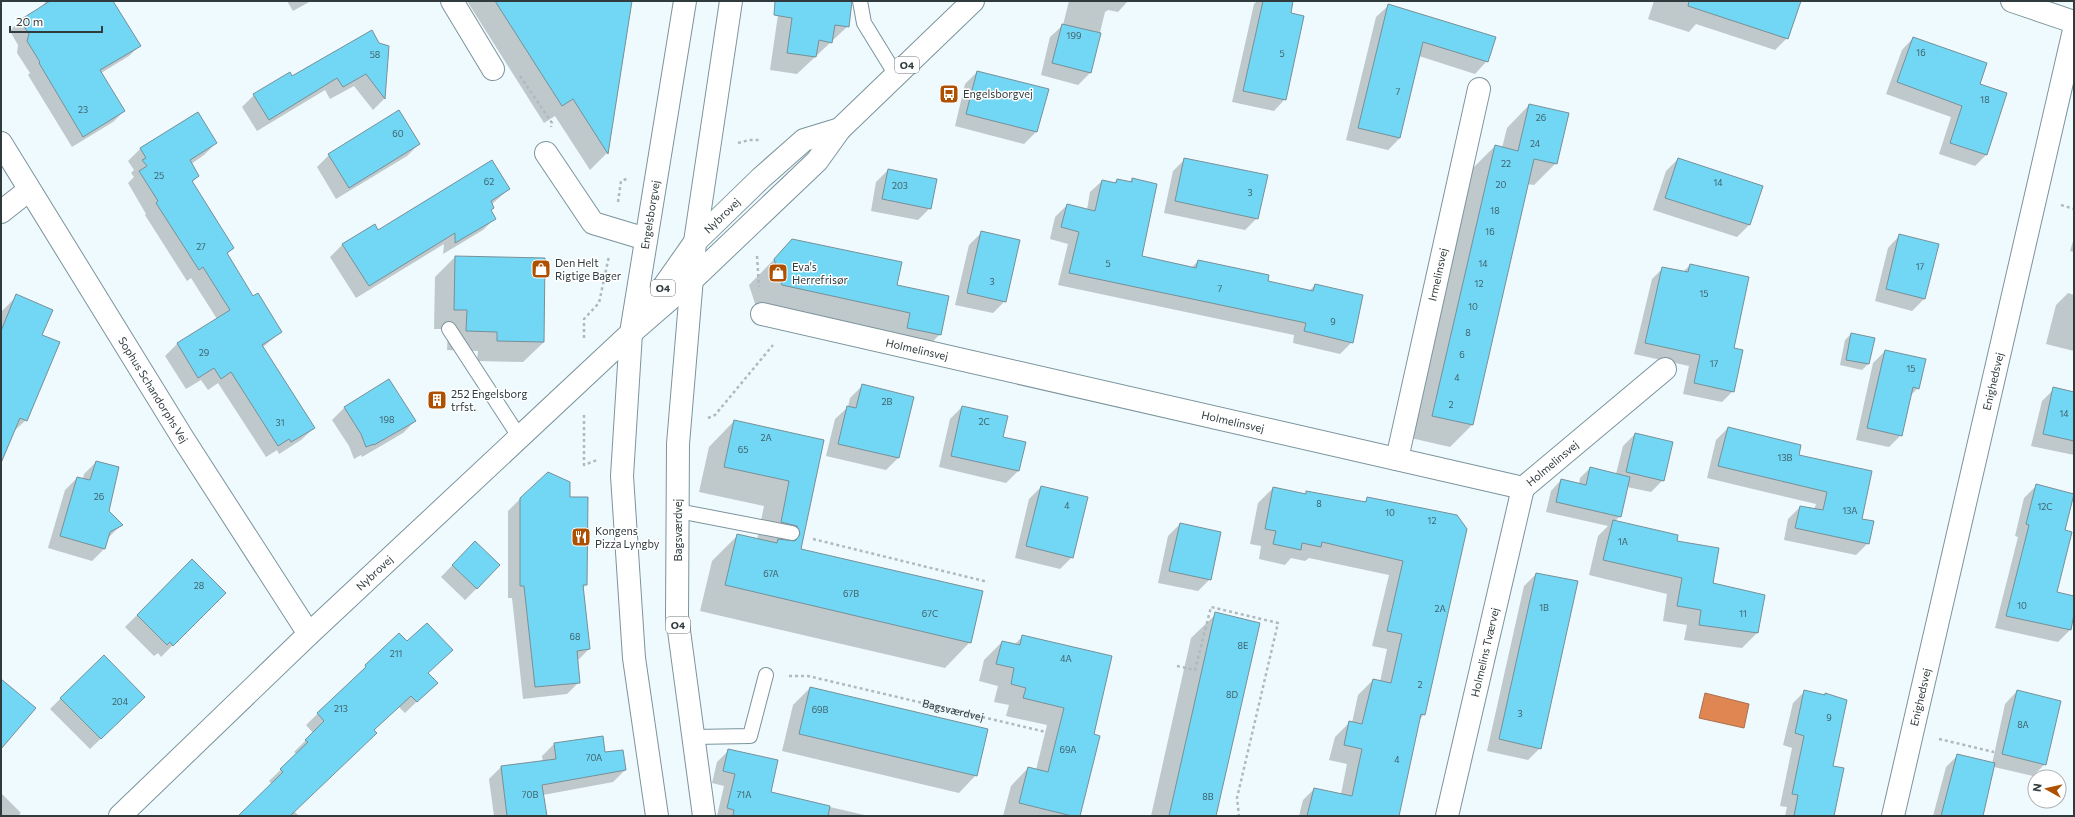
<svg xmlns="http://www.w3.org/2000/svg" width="2075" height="817" viewBox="0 0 2075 817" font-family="Commissioner,sans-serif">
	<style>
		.water { fill: #df8652; stroke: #aa704c }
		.shadow { fill: #0003 }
		.building { fill: #72d7f4; stroke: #769098 }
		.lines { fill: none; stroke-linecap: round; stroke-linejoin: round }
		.lane-casing { stroke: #7b949c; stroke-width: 16 }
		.street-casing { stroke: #7b949c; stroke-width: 24 }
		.secondary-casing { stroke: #7b949c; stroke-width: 24 }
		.primary-casing { stroke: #7b949c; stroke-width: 24 }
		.path { stroke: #afbabe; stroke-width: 2.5; stroke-dasharray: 3 3; stroke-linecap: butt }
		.lane { stroke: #fff; stroke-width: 14 }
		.street { stroke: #fff; stroke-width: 22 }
		.secondary { stroke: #fff; stroke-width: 22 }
		.primary { stroke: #fff; stroke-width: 22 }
		.labels { text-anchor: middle; stroke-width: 3; stroke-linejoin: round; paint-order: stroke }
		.number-label { font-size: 9px; fill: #40626c }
		.shield { fill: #fff; stroke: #6e7678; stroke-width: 1 }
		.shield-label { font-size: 10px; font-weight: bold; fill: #303b3e }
		.poi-label { font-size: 11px; fill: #303b3e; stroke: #fff; text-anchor: start }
		.street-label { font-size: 11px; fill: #303b3e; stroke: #fff }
	</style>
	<rect width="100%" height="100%" fill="#effafe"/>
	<path class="water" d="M1705 693 1749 704 1744 728 1699 718Z"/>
	<path class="shadow" d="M46 1H112L139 46 129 56 101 73 124 111 113 122 72 147 28 75 30 73 17 53 18 45 10 31 20 20 42 7Z
		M287 1H311L293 11Z
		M467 1H631L607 153 590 170 555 116 544 123Z
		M780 1H851L848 26 797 74 770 70Z
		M1069 1H1128L1118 12 1108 10 1105 12 1090 73 1078 85 1041 75 1050 37 1063 25Z
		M1257 1H1292L1290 14 1285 99 1274 111 1232 102 1254 4Z
		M1654 1H1800L1787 38 1775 50 1696 24 1689 32 1648 19Z
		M1389 5 1487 61 1475 74 1419 56 1400 138 1388 150 1346 140 1376 17Z
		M371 31 379 44 388 47 384 99 373 110 354 86 330 99 325 90 257 131 242 107 254 95 292 77Z
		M1913 38 1978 85 2006 94 1986 155 1975 166 1939 154 1951 117 1886 94 1902 50Z
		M977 72 1036 132 1024 144 955 126 965 84Z
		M1529 105 1556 163 1534 185 1527 184 1472 425 1450 447 1411 438 1473 168 1495 146 1502 148 1507 128Z
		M198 113 216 143 204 155 191 164 198 176 192 182 233 248 227 254 253 297 281 332 262 348 314 428 301 440 279 454 277 450 266 457 218 383 208 390 201 380 186 389 165 356 177 344 217 319 191 278 187 281 145 215 146 214 128 183 134 177 131 173 134 170 128 161 140 149Z
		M419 144 407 156 336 199 317 167 329 155Z
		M1185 159 1257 218 1245 230 1164 213 1173 171Z
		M1678 159 1762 187 1749 225 1737 237 1653 210 1666 171Z
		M888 170 930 208 918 220 871 211 876 182Z
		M1132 179 1141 257 1191 268 1198 261 1267 282 1309 291 1315 285 1352 342 1340 354 1293 343 1294 335 1058 285 1068 244 1050 239 1055 217 1067 205 1087 210 1090 192 1102 181 1114 183 1117 180 1129 182Z
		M509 189 491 205 493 208 490 211 495 218 483 230 443 254 444 244 356 298 330 257 342 245 374 226 378 232Z
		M981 233 1005 301 993 313 955 305 969 245Z
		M1900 235 1924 299 1912 311 1875 301 1888 248Z
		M2074 238V252L2070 251Z
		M793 240 896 286 940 334 915 360 757 310 749 285Z
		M455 257 544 342 523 362 477 361 478 351 447 350 448 329H434L435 277Z
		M1690 265 1733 349V391L1722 402 1683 394 1689 366 1634 354 1652 279 1663 268 1683 272Z
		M2068 293 2074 295V351L2046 344 2056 305Z
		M17 296 41 335 26 420 12 433 1 460V312Z
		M1851 334 1873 338 1868 364 1862 370 1840 365 1845 340Z
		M1885 351 1918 388 1910 396 1901 435 1889 447 1856 440 1873 363Z
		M862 386 899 457 886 470 826 456 835 419 848 407 850 398Z
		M2054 389 2074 393V455L2031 446 2042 401Z
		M962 407 1002 438 1018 471 1006 483 939 467 950 419Z
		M344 408 415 421 403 433 362 457 361 455 354 459 349 446 332 420Z
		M734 421 823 441 799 549 970 642 945 668 700 611 712 561 738 535 757 540 764 506 699 492 709 447Z
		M1728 428 1798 455 1860 519 1868 543 1856 555 1784 540 1788 519 1800 507 1814 510 1816 504 1707 478 1716 440Z
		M1635 434 1663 480 1651 492 1627 487 1620 516 1615 521 1712 584 1757 633 1742 648 1684 640 1687 625 1663 621 1667 594 1589 575 1598 536 1608 526 1546 512 1551 491 1561 480 1579 484 1580 478 1590 468 1616 474 1623 446Z
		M96 462 112 488H114L108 511 121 525 108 538 104 549 92 561 48 548 65 490 77 478 83 479 84 474Z
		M2036 486 2064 531 2056 593 2074 597V609L2070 630 2058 642 1995 628 2018 537 2015 536 2024 498Z
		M1041 487 1072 557 1060 569 1015 558 1029 499Z
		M1273 488 1304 494 1307 492 1363 503 1368 498 1456 516 1424 714 1349 816H1299L1303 800 1314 789 1341 794 1347 764 1329 760 1335 737 1350 722 1352 723 1358 695 1373 680 1380 682 1387 649 1372 646 1389 575 1309 558 1305 561 1291 558 1285 565 1259 559 1261 546 1250 544 1258 503Z
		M521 498H569L586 584 583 588 589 649 577 661 579 682 567 694 523 699 512 598H508V511Z
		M1180 524 1210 579 1198 591 1158 583 1168 536Z
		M463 554 477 588 465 600 441 577Z
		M192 560 225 593 161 657 158 653 154 656 125 627Z
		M1536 574 1540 748 1528 760 1487 751 1524 586Z
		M1216 614 1215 816H1151L1191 638Z
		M399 634 427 673 436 683 405 713 399 707 373 730 294 811 299 816H239L272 784 269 781 297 754 294 752 313 733 306 725Z
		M1023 636 1093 735 1079 816H1003L1011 786 1028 768 1036 770 1047 725 1006 716 1009 705 994 702 998 686 979 681 984 660 1002 642 1014 645Z
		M810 688 976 775 959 793 782 751 793 705Z
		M1805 691 1824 696 1826 694 1832 766 1833 816H1785L1787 807 1780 806 1792 748 1783 745 1793 703Z
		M2017 691 2045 764 2033 776 1994 767 1982 816H1933L1946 767 1958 755 1992 764 2005 704Z
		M61 698 133 708 90 749 50 709Z
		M602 737 604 753 625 770 613 782 543 795 545 816H494L489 779 501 767 543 762 542 756 554 744Z
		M729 750 769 793 869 816H717L724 786 712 783 717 762Z
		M1 793 21 813 18 816H1Z"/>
	<path class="building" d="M50 1H113L141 46 100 70 125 111 83 137 39 63 40 62 27 41 29 34 20 20Z
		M495 1H632L608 154 573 99 562 106Z
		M775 1H852L849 27 835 25 832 43 819 40 816 57 787 53 792 18 774 15Z
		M1263 1H1293L1291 13 1304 16 1286 100 1243 91Z
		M1689 1H1801L1788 39 1688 6Z
		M1388 4 1496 37 1488 62 1423 42 1400 138 1358 128Z
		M1062 24 1101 33 1091 73 1052 63Z
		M372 30 379 43 389 46 385 99 366 74 343 87 337 78 269 120 253 94 290 72 292 76Z
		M1913 37 1987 63 1980 84 2007 93 1987 155 1950 143 1962 106 1897 82Z
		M977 71 1049 89 1037 132 966 114Z
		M1529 104 1569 113 1557 164 1534 159 1473 425 1432 416 1495 145 1518 151Z
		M399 110 420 144 349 188 328 154Z
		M198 112 217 143 190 160 199 176 192 181 234 248 227 253 253 296 258 293 282 332 262 345 315 428 291 442 289 439 278 446 231 372 221 379 214 368 198 378 177 343 230 310 203 267 199 270 156 203 158 201 139 171 147 166 142 160 146 158 140 148Z
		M1184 158 1268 175 1258 219 1175 201Z
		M1678 158 1763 186 1750 225 1665 198Z
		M492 160 510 189 491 201 494 208 491 210 496 219 455 243V233L369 286 342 244 375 224 378 230Z
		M888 169 937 179 931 209 882 199Z
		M1132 178 1157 184 1142 256 1196 268 1198 260 1269 275 1268 281 1313 291 1315 284 1363 295 1353 343 1304 331 1306 323 1069 273 1079 232 1061 227 1067 204 1095 211 1102 180 1116 183 1117 179 1132 182Z
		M981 231 1020 240 1006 302 967 293Z
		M1899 234 1939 244 1925 299 1886 289Z
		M792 239 902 262 897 285 949 296 941 335 907 328 910 313 782 285 774 259Z
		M455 256 545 258 544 342 497 341V332L466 331 467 310H454Z
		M1690 264 1749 277 1734 348 1743 350 1734 392 1694 383 1700 355 1645 343 1662 267 1688 272Z
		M16 294 53 310 42 335 60 342 27 421 20 418 1 463V331Z
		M1851 333 1875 338 1869 364 1846 360Z
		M1885 350 1926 359 1919 389 1913 387 1902 436 1867 428Z
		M389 379 416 421 374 445V444L366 447 361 434 344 407Z
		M862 384 914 397 899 458 838 444 847 406 856 408Z
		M2053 387 2074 392V441L2043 434Z
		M962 406 1008 416 1003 437 1026 442 1019 471 951 456Z
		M734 420 824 440 801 549 983 591 971 643 725 585 737 534 777 543 778 539 795 541 800 534 797 526 781 522 789 481 724 467Z
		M1728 427 1801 445 1799 455 1872 471 1862 519 1874 521 1869 544 1795 528 1800 506 1823 510 1827 492 1718 466Z
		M1635 433 1673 442 1664 481 1626 472Z
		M96 461 119 467 109 511 123 525 110 532 105 549 60 536 77 477 90 480Z
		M1590 467 1630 477 1621 517 1556 502 1561 479 1586 485Z
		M548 472 570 482V497H588L587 585H583L590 649 577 651 580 683 535 687 524 586H520V498Z
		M2036 484 2074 494 2065 530 2072 532 2057 592 2074 596V614L2071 630 2006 616 2029 525 2026 524Z
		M1041 486 1088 497 1073 558 1026 546Z
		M1273 487 1306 494V491L1366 502 1367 497 1457 515 1467 529 1425 715 1421 714 1399 816H1307L1314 788 1352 796 1362 749 1344 745 1349 721 1362 724 1373 679 1391 683 1402 634 1387 631 1403 561 1322 542 1321 547 1302 543 1301 550 1273 544 1276 531 1265 529Z
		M1613 520 1678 535 1677 541 1719 548 1713 583 1765 595 1758 633 1699 625 1701 610 1677 606 1682 578 1603 560Z
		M1180 523 1221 532 1211 580 1169 571Z
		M475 541 500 565 477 589 452 565Z
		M192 559 226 593 173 646 170 642 167 645 137 615Z
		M1536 573 1578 581 1541 749 1499 739Z
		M1215 612 1260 623 1216 816H1169Z
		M427 623 453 650 428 673 438 683 417 702 411 696 374 730 377 733 290 816H238L283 772 280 769 308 742 305 740 324 721 317 713 366 667 365 665 399 633 407 641Z
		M1022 635 1112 656 1094 734 1100 736 1080 816H1072L1019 803 1028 767 1048 772 1064 708 1023 698 1026 688 1011 684 1014 668 996 664 1002 641 1020 645Z
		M104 655 145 697 101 739 60 698Z
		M1 679 36 708 1 749Z
		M810 687 988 729 977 776 799 734Z
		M1804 690 1825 695V693L1847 700 1833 766 1844 768 1834 816H1794L1798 795 1792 794 1804 736 1795 733Z
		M2017 690 2061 701 2046 765 2002 754Z
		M603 736 605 752 623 750 626 770 542 785 547 816H507L501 766 556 759 554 743Z
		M728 749 778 760 771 792 830 806 828 816H733L734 810 727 808 735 774 723 771Z
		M1957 754 1995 763 1983 816H1941Z"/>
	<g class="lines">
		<g class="lane-casing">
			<path id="lane" d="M860 1 864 23 896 75
				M449 329 520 438
				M678 511 792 533
				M694 737 750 736 766 675"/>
		</g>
		<g class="street-casing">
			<g id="street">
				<path d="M452 1 493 69"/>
				<path d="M2012 1 2074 22"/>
				<path id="s2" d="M1 143 184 440 309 634"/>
				<path d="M546 153 593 223 646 239"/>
				<path d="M1 212 29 190"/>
				<path id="s3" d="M762 314 1523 488 1665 369"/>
				<path id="s4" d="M1397 459 1479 89"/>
				<path id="s5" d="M1447 816 1523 488"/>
				<path id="s6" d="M1893 816 2074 30"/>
			</g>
		</g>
		<g class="secondary-casing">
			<g id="secondary">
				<path d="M695 242 731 1"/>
				<path id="s7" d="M120 816 309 634 631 333 685 1"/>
			</g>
		</g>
		<g class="primary-casing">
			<g id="primary">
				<path d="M695 242 678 444 677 616 704 816"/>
				<path id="s8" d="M650 306 695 242 761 178 804 140 840 129"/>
				<path d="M631 333 622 476 634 658 657 816"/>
				<path d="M631 333 691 281 817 161 840 129 973 1"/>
			</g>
		</g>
		<g class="path">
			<path d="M520 76 552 123 551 127"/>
			<path d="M738 143 749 140H761"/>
			<path d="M618 202 621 181 629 178"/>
			<path d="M2061 205 2074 209"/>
			<path d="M757 256 759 287"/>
			<path d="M584 338V319L599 303 609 256"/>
			<path d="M584 415V465L597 460"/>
			<path d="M708 418 715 415 773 345"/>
			<path d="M813 539 988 582"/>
			<path d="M1177 666 1195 670 1211 607 1278 623 1237 798 1239 816"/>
			<path id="s1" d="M789 676H808L1046 732"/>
			<path d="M1939 739 1994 752"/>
		</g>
		<use href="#lane" class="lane"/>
		<use href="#street" class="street"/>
		<use href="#secondary" class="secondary"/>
		<use href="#primary" class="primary"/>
	</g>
	<defs>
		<g id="bus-square" transform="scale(1)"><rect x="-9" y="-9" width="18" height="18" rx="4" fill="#af5000" stroke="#fff"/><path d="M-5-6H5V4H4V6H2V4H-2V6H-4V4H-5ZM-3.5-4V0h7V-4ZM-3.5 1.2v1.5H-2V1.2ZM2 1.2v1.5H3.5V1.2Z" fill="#fff"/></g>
		<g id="shop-square" transform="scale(1)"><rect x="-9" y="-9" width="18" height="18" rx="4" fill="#af5000" stroke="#fff"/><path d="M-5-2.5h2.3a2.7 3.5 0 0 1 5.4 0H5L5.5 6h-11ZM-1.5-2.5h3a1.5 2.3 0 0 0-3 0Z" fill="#fff"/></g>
		<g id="building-square" transform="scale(1)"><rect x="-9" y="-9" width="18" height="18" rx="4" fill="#af5000" stroke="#fff"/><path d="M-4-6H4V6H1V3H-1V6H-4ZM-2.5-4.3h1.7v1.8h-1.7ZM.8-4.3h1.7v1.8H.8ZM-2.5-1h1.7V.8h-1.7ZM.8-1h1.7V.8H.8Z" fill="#fff"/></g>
		<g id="restaurant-square" transform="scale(1)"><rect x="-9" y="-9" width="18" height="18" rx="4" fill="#af5000" stroke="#fff"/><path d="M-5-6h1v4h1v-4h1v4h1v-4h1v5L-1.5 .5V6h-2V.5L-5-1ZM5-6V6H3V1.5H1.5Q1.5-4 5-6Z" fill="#fff"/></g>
	</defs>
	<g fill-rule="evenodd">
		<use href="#bus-square" x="949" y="94"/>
		<use href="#shop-square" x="541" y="269"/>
		<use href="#shop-square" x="778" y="273"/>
		<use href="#building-square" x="437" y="400"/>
		<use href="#restaurant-square" x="581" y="537"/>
	</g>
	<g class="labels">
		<g class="number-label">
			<text x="1074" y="39">199</text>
			<text x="1921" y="56">16</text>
			<text x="1282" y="57">5</text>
			<text x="375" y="58">58</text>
			<text x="1398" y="95">7</text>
			<text x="1985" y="103">18</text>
			<text x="83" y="113">23</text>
			<text x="1541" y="121">26</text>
			<text x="398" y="137">60</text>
			<text x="1535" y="147">24</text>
			<text x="1506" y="167">22</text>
			<text x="159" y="179">25</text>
			<text x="489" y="185">62</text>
			<text x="1718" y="186">14</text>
			<text x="1501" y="188">20</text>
			<text x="900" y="189">203</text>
			<text x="1250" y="196">3</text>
			<text x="1495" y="214">18</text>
			<text x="1490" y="235">16</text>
			<text x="201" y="250">27</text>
			<text x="1108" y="267">5</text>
			<text x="1483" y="267">14</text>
			<text x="1920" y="270">17</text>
			<text x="992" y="285">3</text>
			<text x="1479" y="287">12</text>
			<text x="1220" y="292">7</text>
			<text x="1704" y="297">15</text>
			<text x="1473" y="310">10</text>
			<text x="1333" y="325">9</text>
			<text x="1468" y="336">8</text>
			<text x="204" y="356">29</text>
			<text x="1462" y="358">6</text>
			<text x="1714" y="367">17</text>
			<text x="1911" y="372">15</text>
			<text x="1457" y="381">4</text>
			<text x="887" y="405">2B</text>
			<text x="1451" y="408">2</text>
			<text x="2064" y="417">14</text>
			<text x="387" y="423">198</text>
			<text x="984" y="425">2C</text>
			<text x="280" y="426">31</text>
			<text x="766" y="441">2A</text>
			<text x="743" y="453">65</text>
			<text x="1785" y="461">13B</text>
			<text x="99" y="500">26</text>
			<text x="1319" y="507">8</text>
			<text x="1067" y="509">4</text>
			<text x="2045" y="510">12C</text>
			<text x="1850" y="514">13A</text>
			<text x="1390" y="516">10</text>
			<text x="1432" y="524">12</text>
			<text x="1623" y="545">1A</text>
			<text x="771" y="577">67A</text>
			<text x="199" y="589">28</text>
			<text x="851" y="597">67B</text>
			<text x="2022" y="609">10</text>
			<text x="1544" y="611">1B</text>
			<text x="1440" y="612">2A</text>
			<text x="930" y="617">67C</text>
			<text x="1743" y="617">11</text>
			<text x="575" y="640">68</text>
			<text x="1243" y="649">8E</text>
			<text x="396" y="657">211</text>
			<text x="1066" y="662">4A</text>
			<text x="1420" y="688">2</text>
			<text x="1232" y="698">8D</text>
			<text x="120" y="705">204</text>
			<text x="341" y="712">213</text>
			<text x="820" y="713">69B</text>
			<text x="1520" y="717">3</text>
			<text x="1829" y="721">9</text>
			<text x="2023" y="728">8A</text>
			<text x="1068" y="753">69A</text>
			<text x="594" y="761">70A</text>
			<text x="1397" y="763">4</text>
			<text x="530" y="798">70B</text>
			<text x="744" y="798">71A</text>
			<text x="1208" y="800">8B</text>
		</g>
		<g class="shield">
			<rect x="895" y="57" width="24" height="16" rx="3"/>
			<rect x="651" y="280" width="24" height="16" rx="3"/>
			<rect x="666" y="617" width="24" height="16" rx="3"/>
		</g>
		<g class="shield-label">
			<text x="907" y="69">O4</text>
			<text x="663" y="292">O4</text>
			<text x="678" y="629">O4</text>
		</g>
		<g class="poi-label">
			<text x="963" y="98">Engelsborgvej</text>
			<text x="555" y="267">Den Helt<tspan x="555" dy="13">Rigtige Bager</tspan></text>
			<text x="792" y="271">Eva's<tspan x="792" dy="13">Herrefrisør</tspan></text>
			<text x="451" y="398">252 Engelsborg<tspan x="451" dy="13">trfst.</tspan></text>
			<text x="595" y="535">Kongens<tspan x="595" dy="13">Pizza Lyngby</tspan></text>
		</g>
		<g class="street-label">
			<text dy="4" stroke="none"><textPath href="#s7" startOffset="823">Engelsborgvej</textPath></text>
			<text dy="4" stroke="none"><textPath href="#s8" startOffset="116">Nybrovej</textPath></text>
			<text dy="4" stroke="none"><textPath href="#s4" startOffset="189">Irmelinsvej</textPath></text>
			<text dy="4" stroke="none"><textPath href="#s3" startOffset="159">Holmelinsvej</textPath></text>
			<text dy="4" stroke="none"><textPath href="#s6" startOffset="446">Enighedsvej</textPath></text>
			<text dy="4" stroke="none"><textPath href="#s2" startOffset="290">Sophus Schandorphs Vej</textPath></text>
			<text dy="4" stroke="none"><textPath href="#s3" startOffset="483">Holmelinsvej</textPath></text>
			<text dy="4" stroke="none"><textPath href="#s3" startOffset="819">Holmelinsvej</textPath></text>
			<text transform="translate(678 530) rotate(-90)" y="4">Bagsværdvej</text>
			<text dy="4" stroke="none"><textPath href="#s7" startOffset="352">Nybrovej</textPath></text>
			<text dy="4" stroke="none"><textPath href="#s5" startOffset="168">Holmelins Tværvej</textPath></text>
			<text dy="4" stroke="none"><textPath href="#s6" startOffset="122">Enighedsvej</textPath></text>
			<text dy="4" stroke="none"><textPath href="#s1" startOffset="168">Bagsværdvej</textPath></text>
		</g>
	</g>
	<rect width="2075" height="817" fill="none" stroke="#303b3e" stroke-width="4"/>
	<g transform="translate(2047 789) rotate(278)"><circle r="19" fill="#ffffff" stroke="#acb1b2"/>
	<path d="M0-3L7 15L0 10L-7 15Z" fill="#af5000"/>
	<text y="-6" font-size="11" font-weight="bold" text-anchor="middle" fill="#303b3e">N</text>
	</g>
	<path d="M10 26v6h92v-6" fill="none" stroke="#303b3e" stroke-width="2"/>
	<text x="16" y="26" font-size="12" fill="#303b3e" stroke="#ffffff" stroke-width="3" paint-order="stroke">20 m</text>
</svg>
